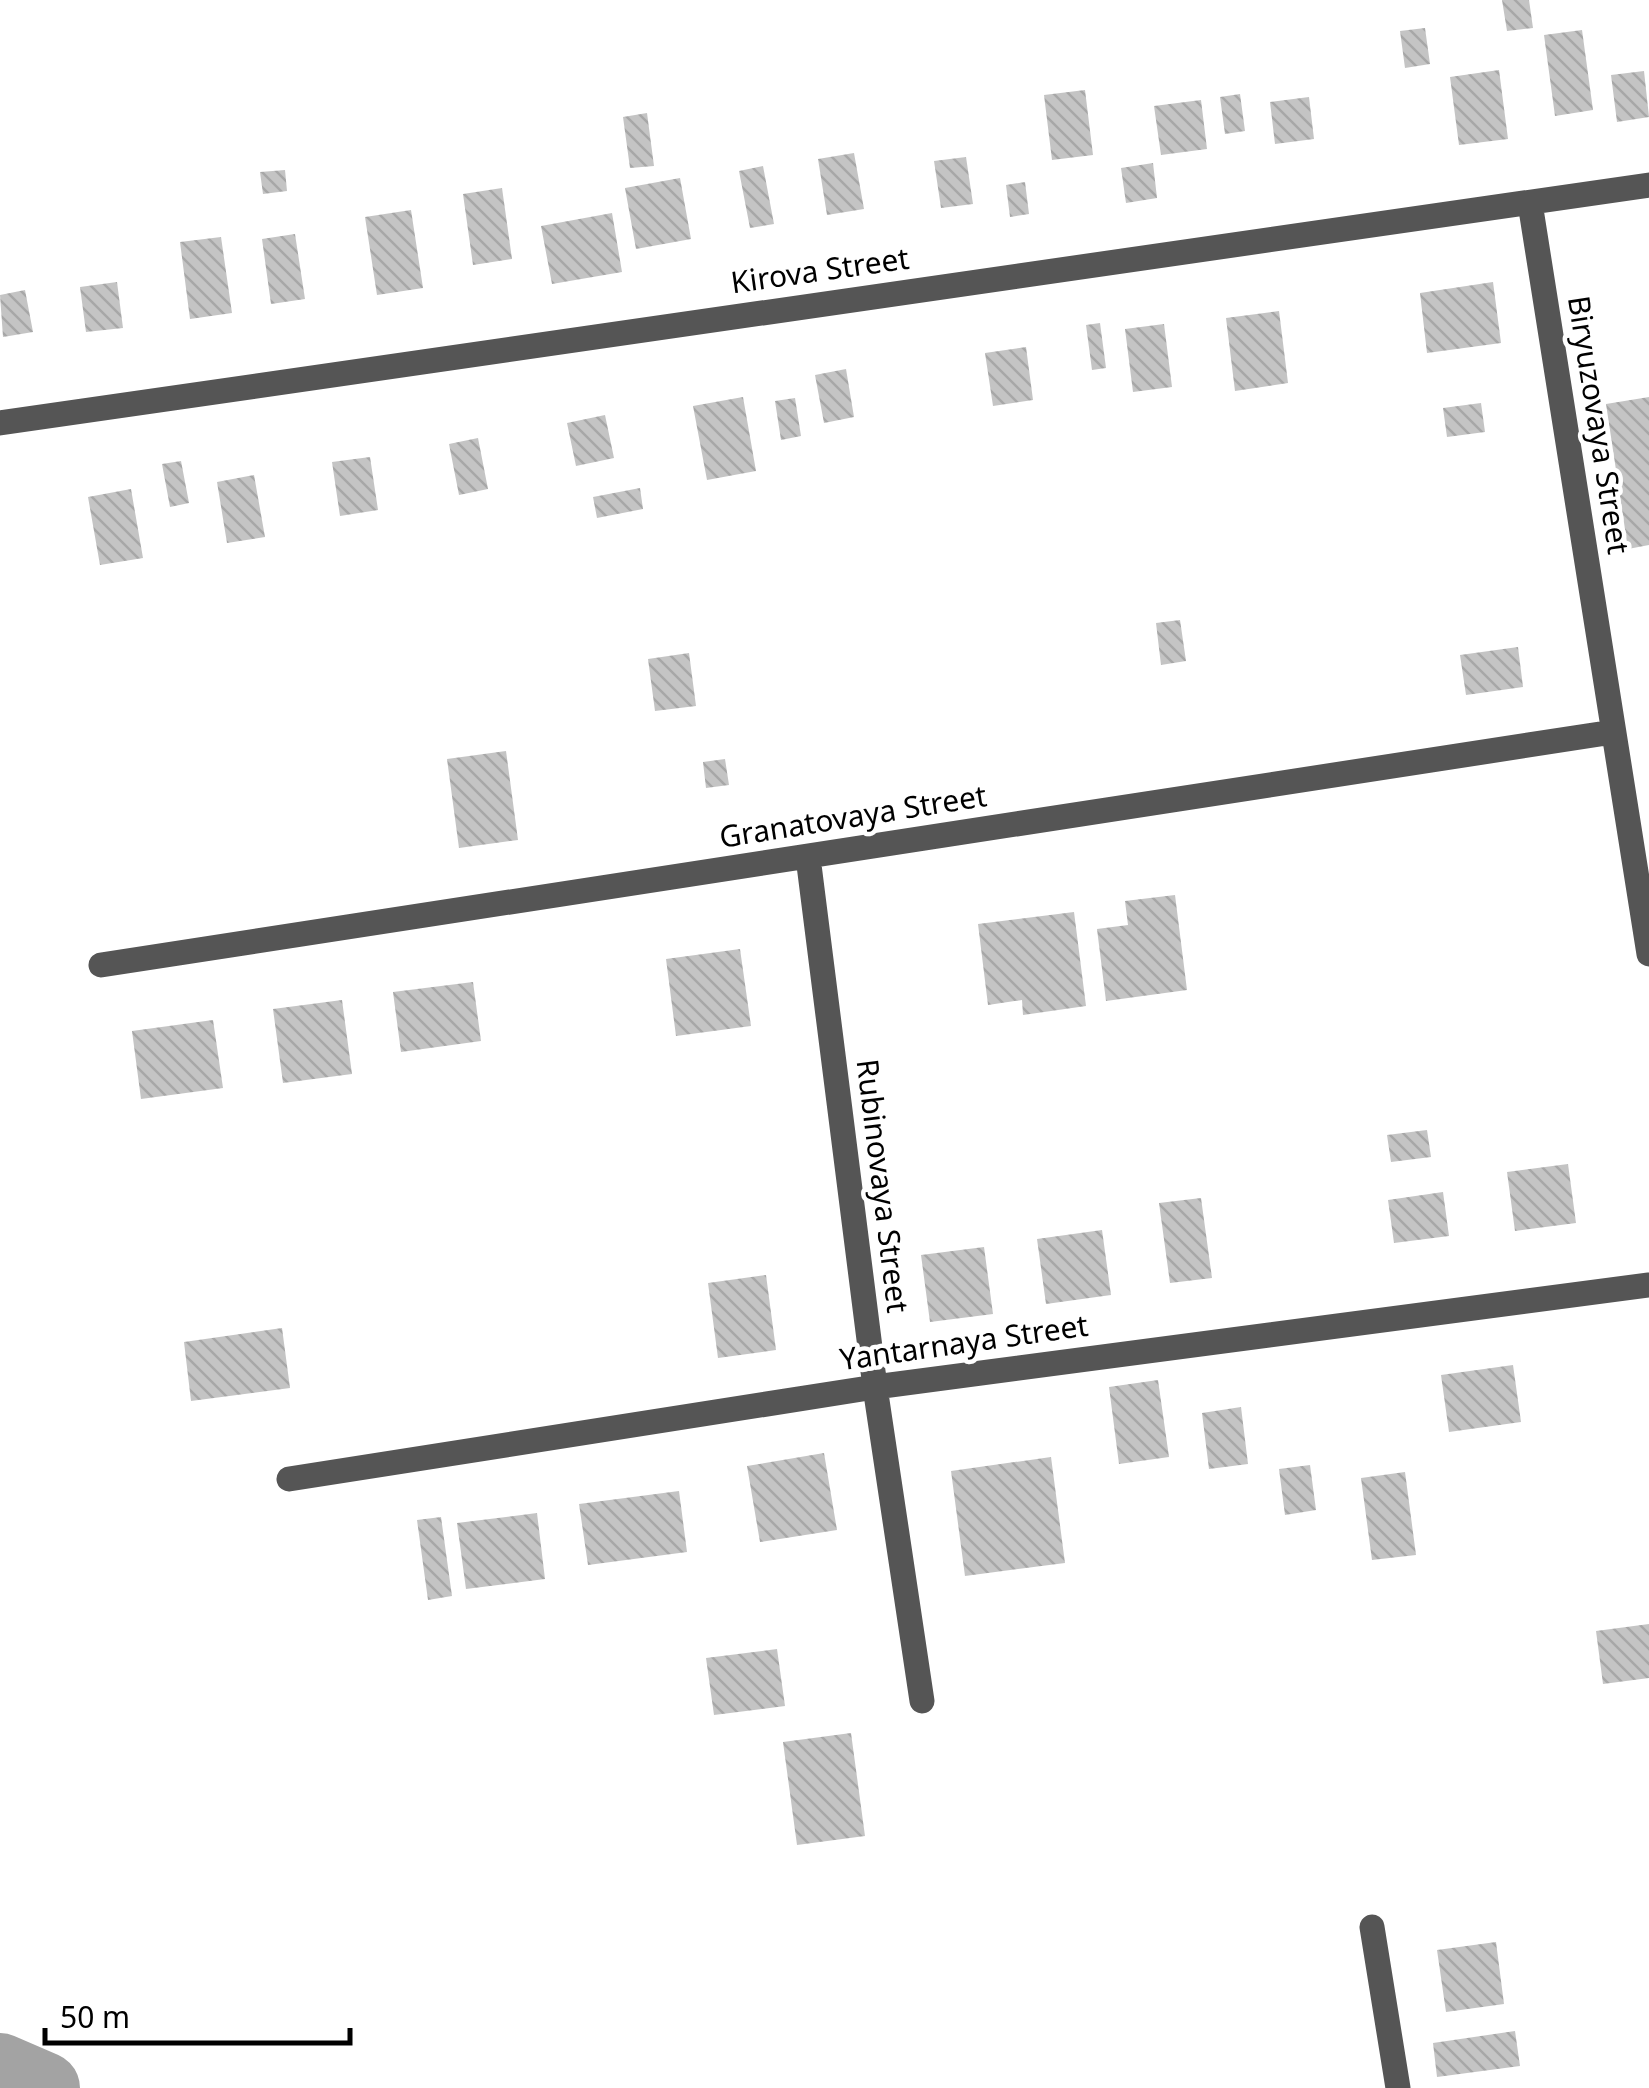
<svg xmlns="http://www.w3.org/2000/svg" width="1649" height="2088" viewBox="0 0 1649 2088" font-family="'Noto Sans',sans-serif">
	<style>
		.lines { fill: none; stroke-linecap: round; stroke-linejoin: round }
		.river { stroke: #a3a3a3; stroke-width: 72 }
		.building { fill: url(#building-back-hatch) }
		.minor { stroke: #555; stroke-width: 25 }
		.labels { text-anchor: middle; stroke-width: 9; stroke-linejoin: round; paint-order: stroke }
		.street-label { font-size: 30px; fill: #000; stroke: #fff }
	</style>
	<defs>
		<pattern id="building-back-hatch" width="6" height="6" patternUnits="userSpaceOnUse" patternTransform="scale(2.5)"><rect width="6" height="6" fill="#c4c4c4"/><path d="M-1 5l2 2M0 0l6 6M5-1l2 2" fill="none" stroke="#a7a7a7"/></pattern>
	</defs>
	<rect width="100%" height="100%" fill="#fff"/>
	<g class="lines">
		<path class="river" d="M0 2069 44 2088"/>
	</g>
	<path class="building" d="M1502 0H1529L1533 28 1507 31Z
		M1425 28 1430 64 1405 68 1400 31Z
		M1582 30 1593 110 1555 116 1544 35Z
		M1499 70 1508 139 1459 145 1450 77Z
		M1644 71 1649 117 1617 122 1611 75Z
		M1085 90 1093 155 1052 160 1044 95Z
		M1240 94 1245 131 1225 134 1220 97Z
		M1309 97 1314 139 1275 144 1270 102Z
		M1201 100 1207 149 1161 155 1154 106Z
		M647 113 654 166 630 168 623 117Z
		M854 153 864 209 827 215 818 159Z
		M966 157 973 204 941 208 934 161Z
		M1153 163 1157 198 1126 203 1121 168Z
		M763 166 774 224 750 228 739 171Z
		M285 170 287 191 263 194 260 172Z
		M680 178 691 239 636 249 625 188Z
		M1025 182 1029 214 1010 217 1006 185Z
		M502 188 512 259 473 265 463 194Z
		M411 210 423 288 377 295 365 217Z
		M612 213 622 272 552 284 541 226Z
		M295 234 305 299 271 304 262 239Z
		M221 237 232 313 190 319 180 242Z
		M117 282 123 328 86 332 80 287Z
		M1493 282 1501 343 1427 353 1420 293Z
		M25 290 33 332 3 337 0 295Z
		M1279 311 1288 383 1235 391 1226 318Z
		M1100 323 1106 368 1092 370 1086 325Z
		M1164 324 1172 387 1133 392 1125 329Z
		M1026 347 1033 400 993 406 985 353Z
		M846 369 854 417 824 423 815 375Z
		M743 397 756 471 707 480 693 406Z
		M1649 397V545L1628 549 1606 404Z
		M795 398 801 436 781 440 775 401Z
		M1481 403 1485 432 1447 437 1443 408Z
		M605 415 614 458 576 466 567 423Z
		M478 438 488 489 459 495 449 444Z
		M370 457 378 510 340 516 332 462Z
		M181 461 189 503 170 507 162 464Z
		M254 475 265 537 227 543 217 482Z
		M640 488 643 509 597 518 593 497Z
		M131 489 143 558 100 565 88 497Z
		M1180 620 1186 661 1161 665 1156 623Z
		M1518 647 1523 687 1466 695 1460 655Z
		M689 653 696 706 655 711 648 659Z
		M506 751 518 840 459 848 447 759Z
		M725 759 729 785 706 788 703 762Z
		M1175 895 1187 990 1106 1001 1097 929 1128 925 1125 901Z
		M1074 912 1086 1006 1023 1015 1022 1000 988 1005 978 924Z
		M740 949 751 1026 676 1036 666 959Z
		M473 982 481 1041 401 1052 393 992Z
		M342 1000 352 1074 283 1083 273 1009Z
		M213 1020 223 1088 141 1099 132 1031Z
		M1427 1130 1431 1157 1391 1162 1387 1135Z
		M1568 1164 1576 1223 1515 1231 1507 1172Z
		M1443 1192 1449 1236 1394 1243 1388 1200Z
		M1201 1198 1212 1278 1170 1283 1159 1203Z
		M1102 1230 1111 1295 1046 1304 1037 1239Z
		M984 1247 993 1314 930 1322 921 1255Z
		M766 1275 776 1350 718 1358 708 1283Z
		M282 1328 290 1388 191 1401 184 1342Z
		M1513 1365 1521 1422 1449 1432 1441 1375Z
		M1158 1380 1169 1457 1119 1464 1109 1387Z
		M1241 1407 1248 1464 1209 1469 1202 1413Z
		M824 1453 837 1530 760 1542 747 1466Z
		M1051 1457 1065 1563 965 1576 951 1471Z
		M1310 1465 1316 1510 1285 1515 1279 1469Z
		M1405 1472 1416 1555 1372 1560 1361 1478Z
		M679 1491 687 1552 588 1565 579 1504Z
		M537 1513 545 1579 466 1589 457 1523Z
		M441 1517 452 1596 428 1600 417 1520Z
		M1649 1624V1678L1603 1684 1596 1631Z
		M777 1649 785 1706 714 1715 706 1658Z
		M851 1733 865 1836 797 1845 783 1742Z
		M1496 1942 1504 2004 1446 2012 1437 1950Z
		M1515 2031 1520 2066 1437 2077 1433 2043Z"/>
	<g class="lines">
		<path class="minor" d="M1530 203 1649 954
			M0 423 1649 185
			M808 857 875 1387 922 1701
			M101 965 1613 732
			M289 1479 875 1387 1649 1285
			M1372 1927 1398 2088"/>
	</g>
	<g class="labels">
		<g class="street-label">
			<text transform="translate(820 271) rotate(-8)" y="10">Kirova Street</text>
			<text transform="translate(1598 425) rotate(81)" y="10">Biryuzovaya Street</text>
			<text transform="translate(853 817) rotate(-9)" y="10">Granatovaya Street</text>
			<text transform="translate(882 1186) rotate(83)" y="10">Rubinovaya Street</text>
			<text transform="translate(964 1343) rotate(-8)" y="10">Yantarnaya Street</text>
		</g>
	</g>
	<path d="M45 2028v15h305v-15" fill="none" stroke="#000000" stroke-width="5"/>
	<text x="60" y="2028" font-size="30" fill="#000000" stroke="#ffffff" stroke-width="8" paint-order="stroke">50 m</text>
</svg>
